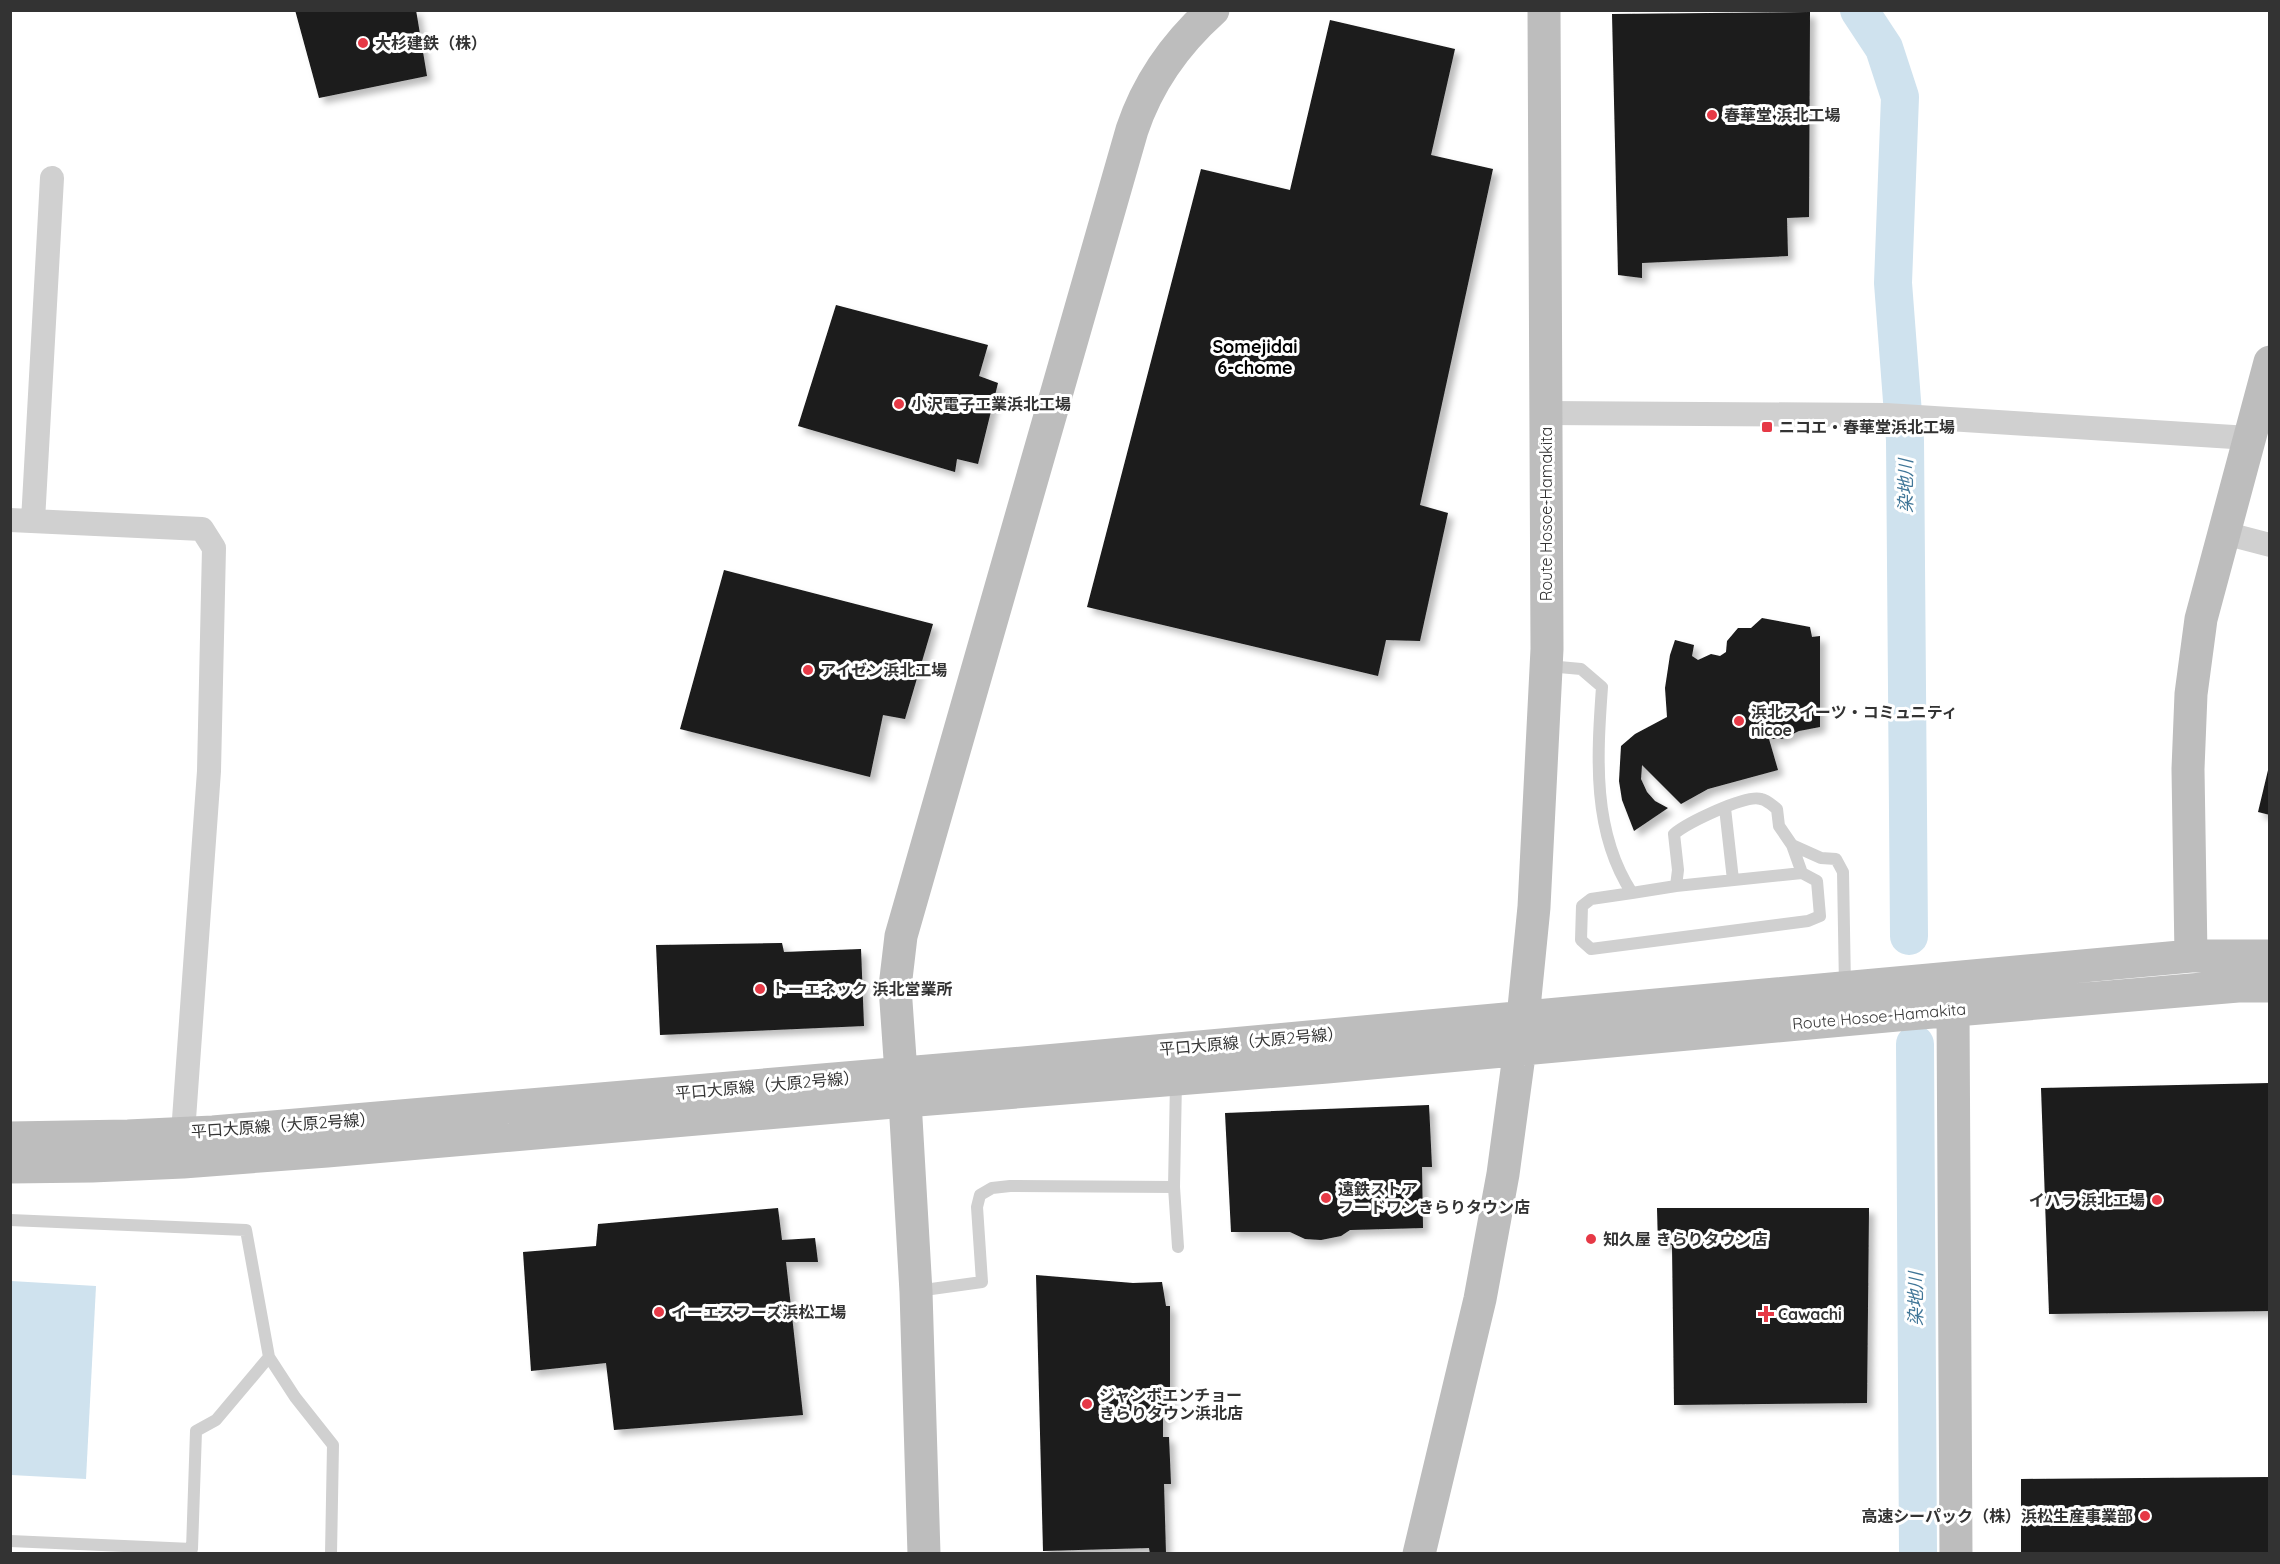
<svg xmlns="http://www.w3.org/2000/svg" width="2280" height="1564" viewBox="0 0 2280 1564" font-family="Quicksand,'Noto Sans JP',sans-serif">
	<style>
		.water { fill: #cfe2ee }
		.lines { fill: none; stroke-linecap: round; stroke-linejoin: round }
		.river { stroke: #cfe2ee; stroke-width: 38 }
		.building { fill: #1a1a1a; filter: url(#shadow) }
		.lane { stroke: #d0d0d0; stroke-width: 12 }
		.street { stroke: #d0d0d0; stroke-width: 24 }
		.secondary { stroke: #bdbdbd; stroke-width: 33 }
		.poi-dot { fill: #e63946; stroke: #fff; stroke-width: 2 }
		.labels { text-anchor: middle; stroke-width: 6; stroke-linejoin: round; paint-order: stroke }
		.poi-label { font-size: 16px; font-weight: bold; fill: #333; stroke: #fff; text-anchor: start }
		.street-label { font-size: 16px; fill: #333; stroke: #fff }
		.neighbourhood-label { font-size: 18px; font-weight: bold; fill: #000; stroke: #fff }
		.water-label { font-size: 18px; font-style: italic; fill: #3f7597; stroke: #fff }
	</style>
	<defs>
		<filter id="shadow"><feDropShadow dx="5.5" dy="5.5" stdDeviation="3" flood-color="#0004"/></filter>
	</defs>
	<rect width="100%" height="100%" fill="#fff"/>
	<path class="water" d="M11 1281 96 1286 86 1479 11 1475Z"/>
	<g class="lines">
		<path class="river" d="M1859 10 1884 48 1900 97 1893 283 1905 440 1909 936
			M1915 1044 1918 1554"/>
	</g>
	<path class="building" d="M295 10H416L427 76 319 98Z
		M1810 12 1809 217 1787 218 1788 256 1642 263V278L1618 275 1612 14Z
		M1330 20 1455 49 1431 155 1493 169 1420 505 1448 513 1420 641 1386 640 1378 676 1087 607 1201 169 1290 190Z
		M836 305 988 345 979 376 998 383 978 464 957 459 955 472 798 426Z
		M724 570 933 624 905 719 883 715 870 777 680 729Z
		M1762 618 1810 627 1812 637 1820 636V727L1799 731 1782 739H1769L1778 770 1708 789 1681 804 1642 765 1641 779 1647 792 1655 801 1668 808 1634 831 1622 800 1619 781 1621 746 1635 734 1667 717 1665 688 1670 655 1675 640 1694 645 1692 656 1698 660 1711 654 1720 656 1726 652 1727 641 1738 628H1751Z
		M2269 766H2270V815L2258 812Z
		M782 943 784 952 861 949 864 1026 660 1035 656 945Z
		M2270 1083V1311L2049 1314 2041 1088Z
		M1429 1105 1432 1167H1422L1423 1228 1350 1230 1341 1236 1321 1240 1305 1239 1290 1232H1231L1225 1113Z
		M778 1208 782 1240 815 1238 818 1262H786L803 1415 614 1430 606 1363 531 1371 523 1252 596 1246 598 1224Z
		M1657 1208H1869L1867 1403 1674 1405 1672 1245 1658 1246Z
		M1036 1275 1133 1283 1162 1282 1166 1306H1170V1416H1163V1437H1169L1171 1484H1164L1166 1554H1150L1149 1548 1043 1551Z
		M2270 1477V1554H2021V1479Z"/>
	<g class="lines">
		<path class="lane" d="M1548 666 1581 669 1602 687C1597 757 1592 832 1632 893L1676 886 1802 873 1817 881 1820 916 1808 921 1591 949 1581 940 1582 906 1591 899 1632 893
			M1725 808 1733 880
			M1792 845 1821 858 1836 859 1843 872 1845 987
			M1676 886 1678 870 1674 834C1687 823 1746 794 1761 799 1767 800 1773 806 1777 809L1779 826 1792 845 1802 873
			M1176 1081 1174 1187 1178 1247
			M10 1220 246 1230 269 1357 216 1420 196 1431 192 1549 10 1541
			M917 1291 982 1282 977 1207 980 1195 992 1188 1010 1186 1174 1187
			M269 1357 295 1397 333 1445 331 1554"/>
		<path class="street" d="M1546 413 1886 415 2249 438
			M10 520 202 529 214 548 209 771 183 1133
			M33 521 52 178
			M2224 533 2270 545"/>
		<path class="secondary" d="M2191 956 2188 769 2191 694 2201 619 2270 362
			M1953 1010 1956 1554
			M901 1073 895 987 901 936 1132 130C1148 82 1175 44 1213 10
			M905 1101 916 1292 924 1554
			M10 1138 128 1136 213 1132 1057 1060 2191 956H2270
			M10 1167 92 1166 183 1162 327 1151 905 1101 1327 1067 1897 1015 2238 986H2270
			M1419 1554 1480 1299 1503 1174 1520 1048 1534 907 1547 649 1544 10"/>
	</g>
	<g class="poi-dot">
		<circle cx="363" cy="43" r="6"/>
		<circle cx="1712" cy="115" r="6"/>
		<circle cx="899" cy="404" r="6"/>
		<rect x="1761" y="421" width="12" height="12" rx="3"/>
		<circle cx="808" cy="670" r="6"/>
		<circle cx="1739" cy="721" r="6"/>
		<circle cx="760" cy="989" r="6"/>
		<circle cx="1326" cy="1198" r="6"/>
		<circle cx="2157" cy="1200" r="6"/>
		<circle cx="1591" cy="1239" r="6"/>
		<circle cx="659" cy="1312" r="6"/>
		<path d="M1763 1305h6v6h6v6h-6v6h-6v-6h-6v-6h6z"/>
		<circle cx="1087" cy="1404" r="6"/>
		<circle cx="2145" cy="1516" r="6"/>
	</g>
	<g class="labels">
		<g class="poi-label">
			<text x="375" y="49">大杉建鉄（株）</text>
			<text x="1724" y="121">春華堂 浜北工場</text>
			<text x="911" y="410">小沢電子工業浜北工場</text>
			<text x="1779" y="433">ニコエ・春華堂浜北工場</text>
			<text x="820" y="676">アイゼン浜北工場</text>
			<text x="1751" y="718">浜北スイーツ・コミュニティ<tspan x="1751" dy="18">nicoe</tspan></text>
			<text x="772" y="995">トーエネック 浜北営業所</text>
			<text x="1338" y="1195">遠鉄ストア<tspan x="1338" dy="18">フードワンきらりタウン店</tspan></text>
			<text x="2145" y="1206" text-anchor="end">イハラ 浜北工場</text>
			<text x="1603" y="1245">知久屋 きらりタウン店</text>
			<text x="671" y="1318">イーエスフーズ浜松工場</text>
			<text x="1778" y="1320">Cawachi</text>
			<text x="1099" y="1401">ジャンボエンチョー<tspan x="1099" dy="18">きらりタウン浜北店</tspan></text>
			<text x="2133" y="1522" text-anchor="end">高速シーパック（株）浜松生産事業部</text>
		</g>
		<g class="street-label">
			<text transform="translate(1546 514) rotate(-90)" y="6">Route Hosoe-Hamakita</text>
			<text transform="translate(1879 1016) rotate(-5)" y="6">Route Hosoe-Hamakita</text>
			<text transform="translate(1251 1041) rotate(-5)" y="6">平口大原線（大原2号線）</text>
			<text transform="translate(767 1085) rotate(-5)" y="6">平口大原線（大原2号線）</text>
			<text transform="translate(283 1125) rotate(-4)" y="6">平口大原線（大原2号線）</text>
		</g>
		<g class="neighbourhood-label">
			<text x="1255" y="353">Somejidai<tspan x="1255" dy="21">6-chome</tspan></text>
		</g>
		<g class="water-label">
			<text transform="translate(1906 486) rotate(-90)" y="6">染地川</text>
			<text transform="translate(1916 1299) rotate(-90)" y="6">染地川</text>
		</g>
	</g>
	<rect width="2280" height="1564" fill="none" stroke="#333333" stroke-width="24"/>
</svg>
